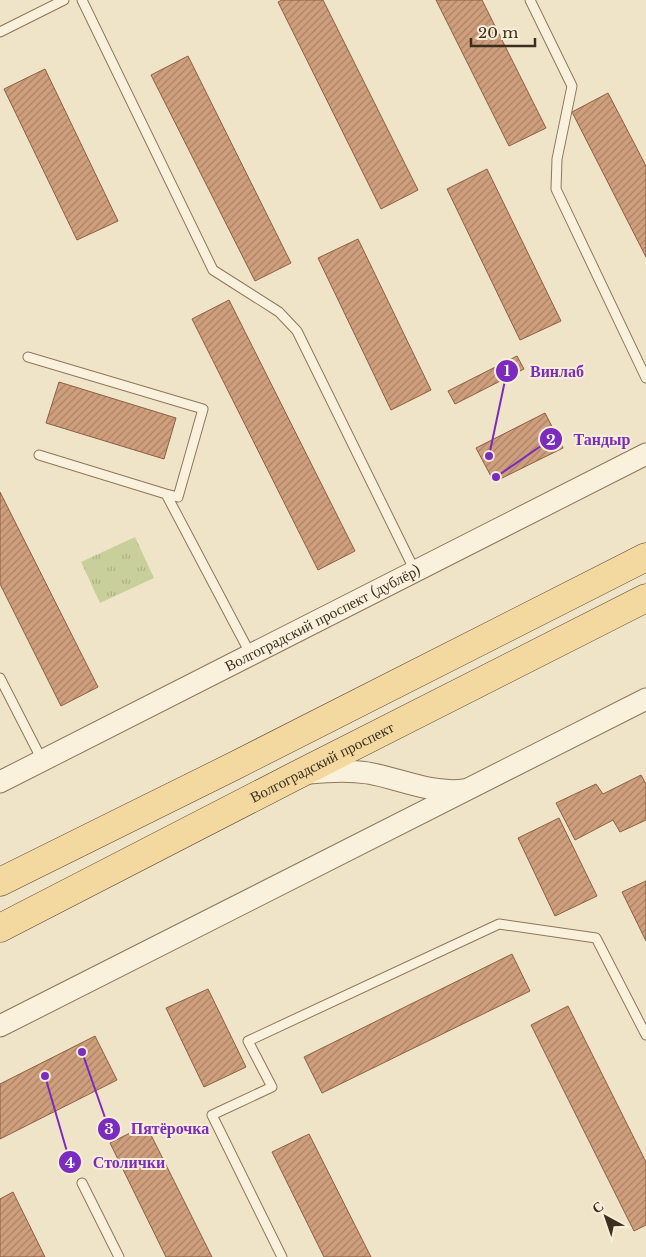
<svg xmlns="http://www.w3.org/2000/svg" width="646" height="1257" viewBox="0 0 646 1257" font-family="'Libre Baskerville',serif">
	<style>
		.grass { fill: url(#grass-tufts) }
		.building { fill: url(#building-hatch); stroke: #8d5f41 }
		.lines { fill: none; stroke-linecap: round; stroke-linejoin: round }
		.service-casing { stroke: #8d765c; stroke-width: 11 }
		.tertiary-casing { stroke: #8d765c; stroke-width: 23 }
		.primary-casing { stroke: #5b4430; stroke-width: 29 }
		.service { stroke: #faf1dc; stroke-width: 9 }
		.tertiary { stroke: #faf1dc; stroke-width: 21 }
		.primary { stroke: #f3d9a0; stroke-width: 28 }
		.labels { text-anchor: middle; stroke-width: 4; stroke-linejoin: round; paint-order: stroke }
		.street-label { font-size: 15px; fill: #3d2e20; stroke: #f7eed8 }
		.leader { fill: none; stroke: #7b2cbf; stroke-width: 2 }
		.callout-dot { fill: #7b2cbf; stroke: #f7eed8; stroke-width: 2 }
		.mark-label { font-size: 15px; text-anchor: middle; font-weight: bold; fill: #fff }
		.callout-label { font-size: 16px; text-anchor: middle; font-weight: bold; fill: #7b2cbf; stroke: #f7eed8; stroke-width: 4; stroke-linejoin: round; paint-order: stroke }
	</style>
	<defs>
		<pattern id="grass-tufts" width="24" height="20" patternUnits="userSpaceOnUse" patternTransform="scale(1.25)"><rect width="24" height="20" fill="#c9cf9b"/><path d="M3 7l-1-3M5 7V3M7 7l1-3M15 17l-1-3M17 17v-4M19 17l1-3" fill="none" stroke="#aeb285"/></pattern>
		<pattern id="building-hatch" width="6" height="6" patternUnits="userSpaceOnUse" patternTransform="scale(1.25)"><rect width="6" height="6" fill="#cf9f7d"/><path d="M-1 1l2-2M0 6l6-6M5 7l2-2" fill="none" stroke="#a98266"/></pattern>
	</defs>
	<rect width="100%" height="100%" fill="#f0e4c8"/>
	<path class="grass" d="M135 537 154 578 100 603 81 562Z"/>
	<path class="building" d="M282 0H323L418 190 381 209 278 2Z
		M436 0H482L546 128 509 146Z
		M188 56 291 263 255 281 151 75Z
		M45 69 118 221 77 240 4 89Z
		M608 93 646 166V257L572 112Z
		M487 169 561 321 520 340 447 189Z
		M358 239 431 390 391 410 318 258Z
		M229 300 355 551 318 570 192 319Z
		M517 356 524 369 455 404 448 391Z
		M59 382 176 418 164 459 46 423Z
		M545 413 563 448 494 482 476 448Z
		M0 492 98 687 61 706 0 584Z
		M641 775 646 784V820L620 832 613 820 575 840 556 803 596 784 603 794Z
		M559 818 597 896 555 916 518 838Z
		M646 881V941L622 892Z
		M512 954 530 991 322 1093 304 1057Z
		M208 989 246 1067 204 1087 166 1008Z
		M568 1006 646 1162V1225L634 1231 531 1025Z
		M95 1036 117 1080 0 1139V1084Z
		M146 1125 212 1257H166L110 1143Z
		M309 1134 371 1257H324L272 1152Z
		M13 1192 45 1257H0V1199Z"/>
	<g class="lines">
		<g class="service-casing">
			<path id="service" d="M82 0 213 270 279 312 297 331 415 571
				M530 0 572 86 557 159 556 189 646 378
				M0 32 64 0
				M28 357 203 409 178 497 166 494
				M39 455 166 494 251 655
				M0 678 42 760
				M82 1183 119 1257
				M282 1257 212 1115 272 1087 248 1041 499 924 596 938 646 1035"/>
		</g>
		<g class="tertiary-casing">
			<g id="tertiary">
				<path d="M310 773C330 771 348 770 368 773 401 779 431 794 464 790"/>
				<path id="s1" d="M0 782 646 454"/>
				<path d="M0 1026 646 699"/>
			</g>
		</g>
		<g class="primary-casing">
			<g id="primary">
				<path d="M0 882 234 766 646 557"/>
				<path id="s2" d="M0 928 297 775 646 598"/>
			</g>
		</g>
		<use href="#service" class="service"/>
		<use href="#tertiary" class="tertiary"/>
		<use href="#primary" class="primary"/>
	</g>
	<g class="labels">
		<g class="street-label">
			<text dy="5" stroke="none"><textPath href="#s1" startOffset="362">Волгоградский проспект (дублёр)</textPath></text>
			<text dy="5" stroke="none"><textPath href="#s2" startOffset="362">Волгоградский проспект</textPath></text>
		</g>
	</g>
	<path class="leader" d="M489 456L507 371M496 477L551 439M82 1052L109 1129M45 1076L70 1162"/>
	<g class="callout-dot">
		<circle cx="489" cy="456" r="5"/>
		<circle cx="496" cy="477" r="5"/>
		<circle cx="82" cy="1052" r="5"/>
		<circle cx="45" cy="1076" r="5"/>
		<circle cx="507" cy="371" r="12"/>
		<circle cx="551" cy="439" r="12"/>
		<circle cx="109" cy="1129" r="12"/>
		<circle cx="70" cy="1162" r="12"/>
	</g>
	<g class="mark-label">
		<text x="507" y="376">1</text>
		<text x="551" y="445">2</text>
		<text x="109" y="1134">3</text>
		<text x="70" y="1168">4</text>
	</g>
	<g class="callout-label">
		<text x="557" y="377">Винлаб</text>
		<text x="602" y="445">Тандыр</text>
		<text x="170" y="1134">Пятёрочка</text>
		<text x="129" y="1168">Столички</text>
	</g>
	<g transform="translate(606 1217) rotate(320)" stroke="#f7eed8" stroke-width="4" paint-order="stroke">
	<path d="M0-4L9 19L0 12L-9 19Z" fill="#3d2e20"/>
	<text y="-8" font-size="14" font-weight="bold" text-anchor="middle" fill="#3d2e20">С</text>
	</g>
	<path d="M471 38v8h64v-8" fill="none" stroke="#3d2e20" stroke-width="2.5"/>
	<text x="478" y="38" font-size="15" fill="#3d2e20" stroke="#f7eed8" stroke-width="4" paint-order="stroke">20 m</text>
</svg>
